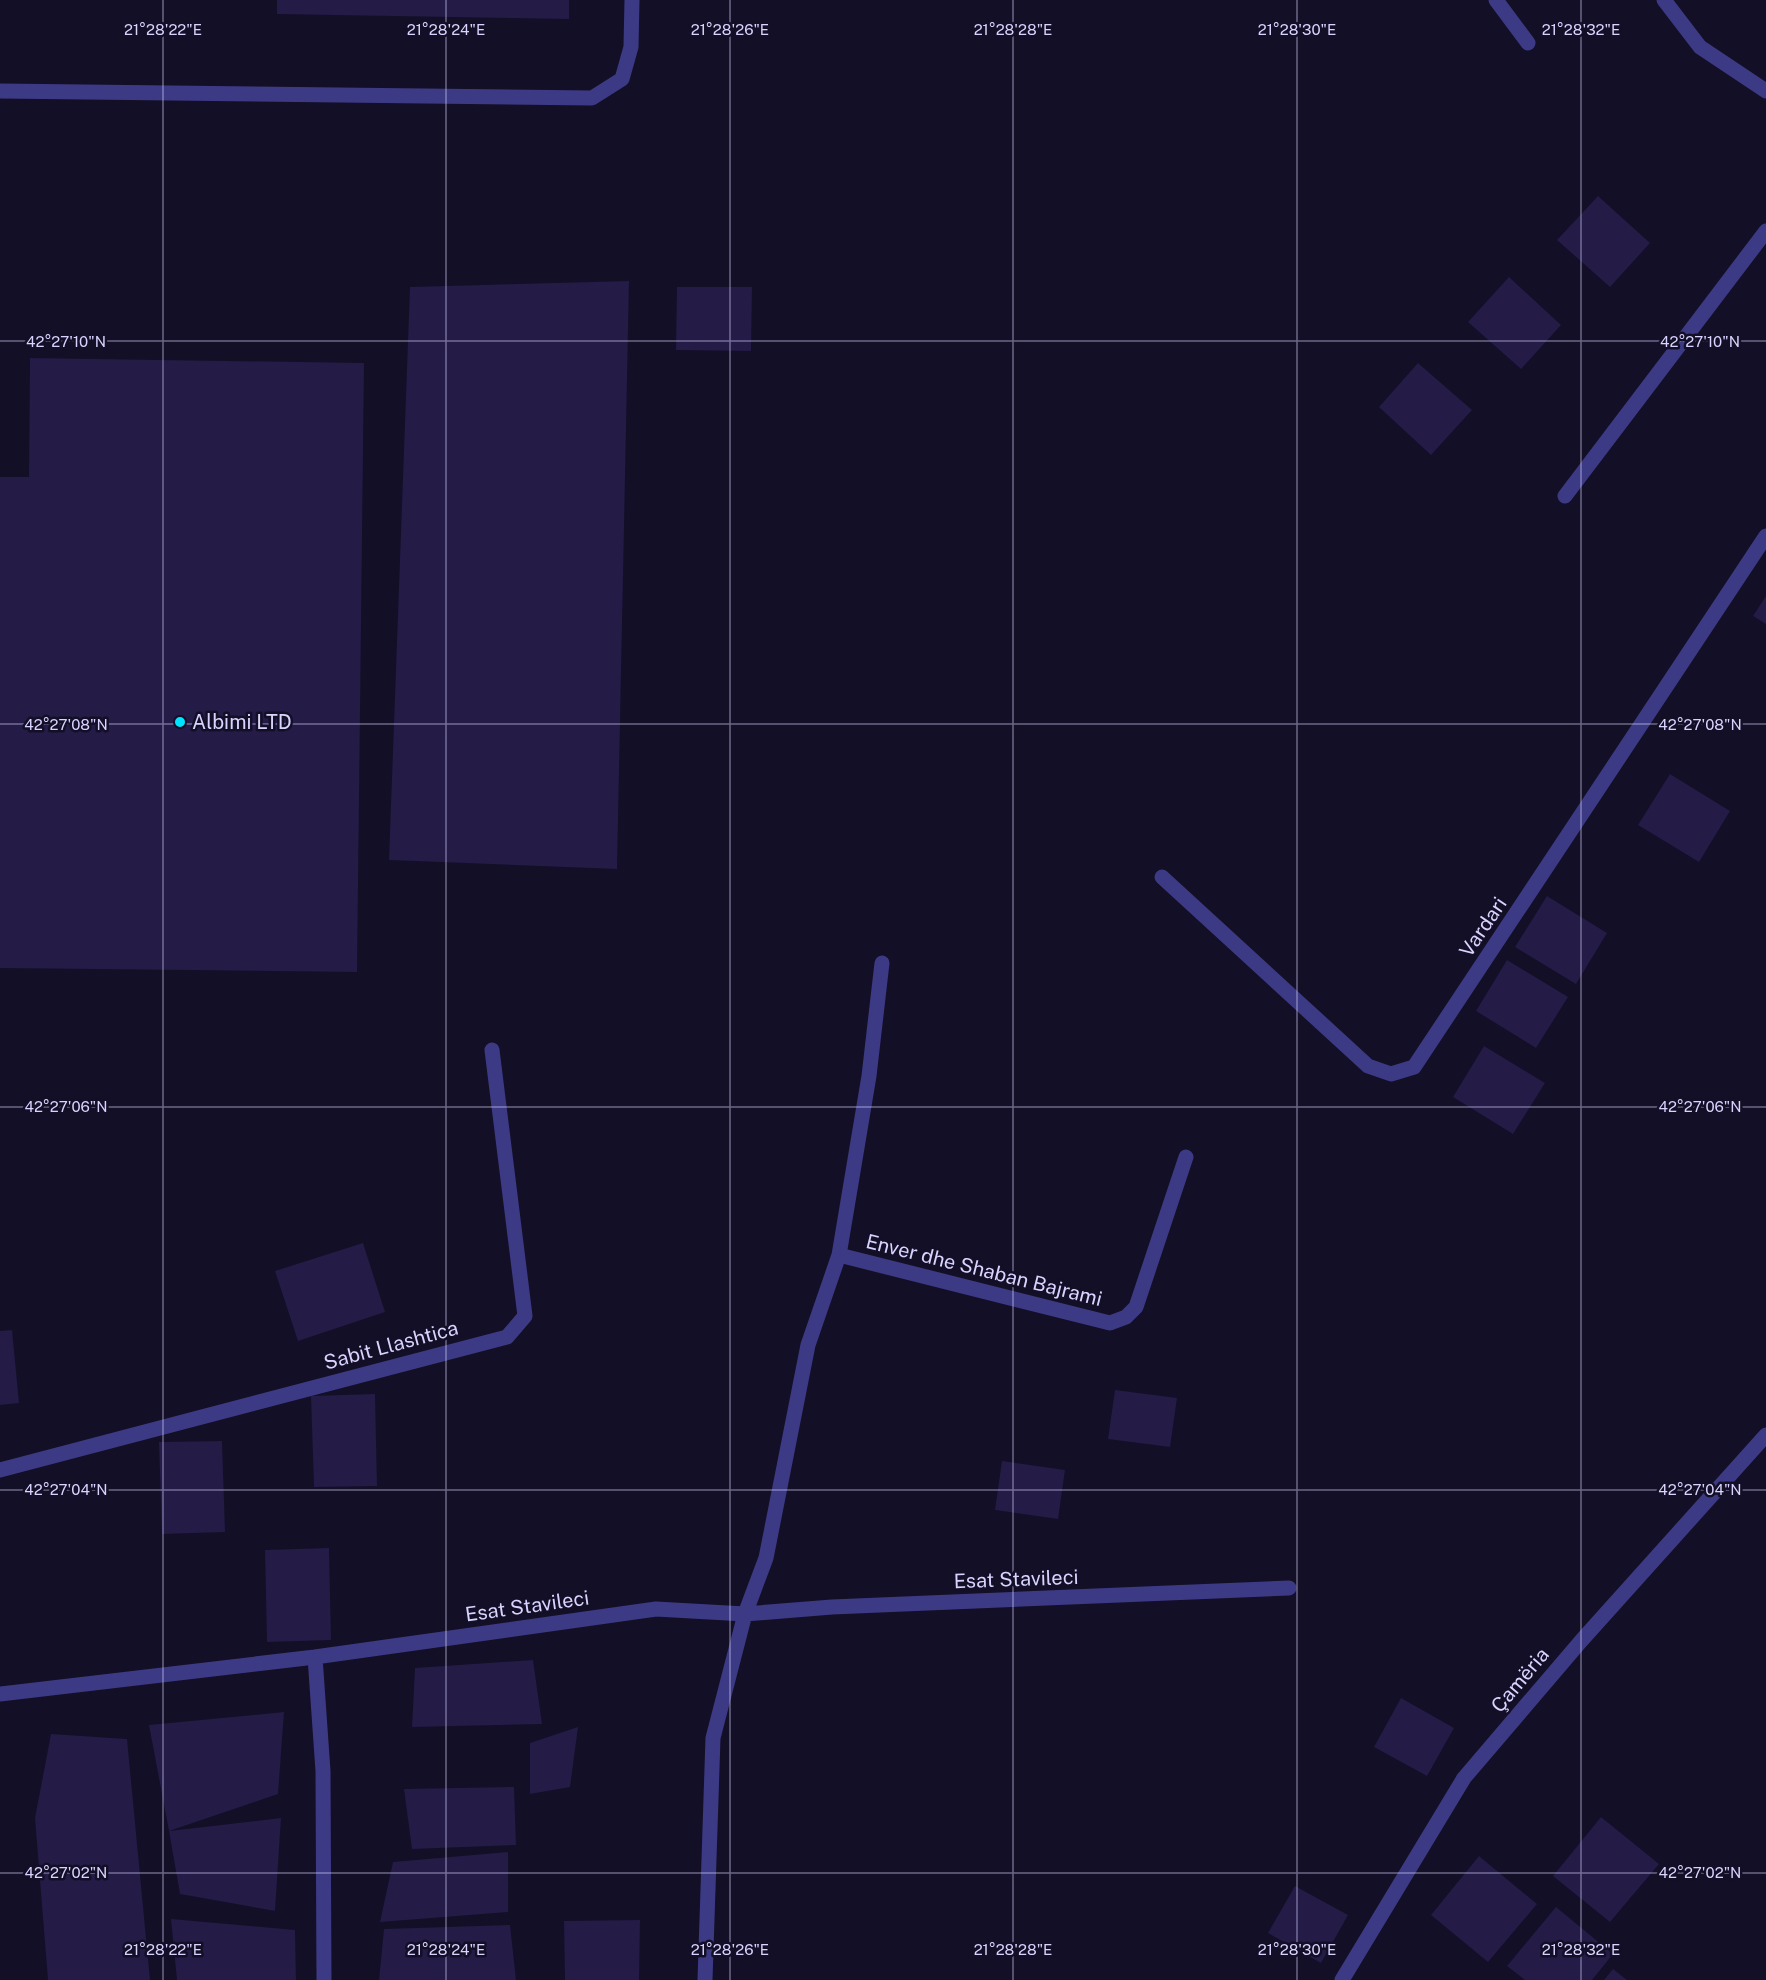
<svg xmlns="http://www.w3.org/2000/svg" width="1766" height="1980" viewBox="0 0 1766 1980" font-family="'Public Sans',sans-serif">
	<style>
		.building { fill: #241b47 }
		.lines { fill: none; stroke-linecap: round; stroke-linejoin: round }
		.service { stroke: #3d3a85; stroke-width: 15 }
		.minor { stroke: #3d3a85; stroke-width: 15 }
		.ticks { fill: none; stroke: #d9d4ff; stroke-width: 1.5; stroke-opacity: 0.45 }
		.poi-dot { fill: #00e5ff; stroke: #130f26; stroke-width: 2 }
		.labels { text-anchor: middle; stroke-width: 5; stroke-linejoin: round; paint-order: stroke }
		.poi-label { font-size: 20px; fill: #d9d4ff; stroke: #130f26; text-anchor: start }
		.street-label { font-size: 20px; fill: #d9d4ff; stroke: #130f26 }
		.ticks-label { font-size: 15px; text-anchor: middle; fill: #d9d4ff; stroke: #130f26; stroke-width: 5; stroke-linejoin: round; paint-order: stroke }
	</style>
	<rect width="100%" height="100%" fill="#130f26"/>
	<path class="building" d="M277 0H569V19L277 14Z
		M1598 196 1650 243 1610 287 1557 240Z
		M1509 277 1561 325 1521 369 1468 322Z
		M629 281 617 869 389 860 410 287Z
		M677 287H752L751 351 676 350Z
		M30 358 364 363 357 972 0 968V477H29Z
		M1418 363 1472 410 1431 455 1379 407Z
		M1766 596V624L1753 616Z
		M1670 774 1730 811 1699 862 1638 825Z
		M1547 896 1607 933 1576 984 1515 947Z
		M1507 960 1568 997 1536 1048 1476 1011Z
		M1484 1046 1545 1083 1513 1134 1453 1097Z
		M363 1243 385 1312 298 1341 275 1271Z
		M12 1330 19 1403 0 1405V1331Z
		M1115 1390 1177 1398 1170 1447 1108 1439Z
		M375 1394 377 1486 314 1487 311 1396Z
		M222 1441 225 1532 162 1534 159 1442Z
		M1002 1461 1065 1470 1058 1519 995 1510Z
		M329 1548 331 1640 267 1642 265 1550Z
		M533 1660 542 1724 412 1727 415 1668Z
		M1401 1698 1454 1728 1427 1776 1374 1747Z
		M284 1712 278 1794 169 1831 149 1725Z
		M578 1727 570 1787 530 1794V1743Z
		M51 1734 127 1739 150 1980H48L35 1818Z
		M514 1787 516 1845 412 1849 404 1789Z
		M1601 1817 1659 1864 1610 1922 1553 1876Z
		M281 1818 275 1911 180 1894 169 1831Z
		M508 1852V1912L380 1922 393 1862Z
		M1479 1856 1537 1904 1488 1962 1431 1915Z
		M1295 1886 1348 1915 1321 1963 1268 1933Z
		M1556 1907 1613 1954 1592 1980H1525L1507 1966Z
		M171 1919 295 1930 296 1980H177Z
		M640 1920 639 1980H565L564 1921Z
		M510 1925 516 1980H379L384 1929Z
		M1613 1969 1627 1980H1604Z"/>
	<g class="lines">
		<path class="service" d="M0 91 592 98 622 79 631 47 632 0"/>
		<path class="minor" d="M1496 0 1528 43
			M1664 0 1700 47 1766 91
			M1565 496 1766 231
			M1162 877 1368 1066 1391 1074 1414 1067 1766 536
			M839 1255 1110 1323 1126 1317 1136 1307 1186 1157
			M0 1470 507 1337 525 1316 492 1050
			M315 1657 323 1771 324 1980
			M0 1694 315 1657 656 1609 745 1614 832 1607 1289 1588
			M705 1980 713 1738 745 1614 766 1558 808 1345 839 1255 869 1076 882 963
			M1342 1980 1464 1778 1581 1641 1766 1435"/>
	</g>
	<path class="ticks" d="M163 0V1980M446 0V1980M730 0V1980M1013 0V1980M1297 0V1980M1581 0V1980M0 341H1766M0 724H1766M0 1107H1766M0 1490H1766M0 1873H1766"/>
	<circle class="poi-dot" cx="180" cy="722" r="6"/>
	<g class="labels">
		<g class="poi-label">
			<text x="192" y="729">Albimi LTD</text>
		</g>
		<g class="street-label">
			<text transform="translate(1483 927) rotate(-56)" y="7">Vardari</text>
			<text transform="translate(984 1270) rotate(14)" y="7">Enver dhe Shaban Bajrami</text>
			<text transform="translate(391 1345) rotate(-15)" y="7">Sabit Llashtica</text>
			<text transform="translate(1016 1579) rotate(-2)" y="7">Esat Stavileci</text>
			<text transform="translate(527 1606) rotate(-8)" y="7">Esat Stavileci</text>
			<text transform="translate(1520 1680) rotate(-50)" y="7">Çamëria</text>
		</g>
	</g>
	<g class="ticks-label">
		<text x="163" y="35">21°28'22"E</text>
		<text x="446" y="35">21°28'24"E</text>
		<text x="730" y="35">21°28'26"E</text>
		<text x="1013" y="35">21°28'28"E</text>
		<text x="1297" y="35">21°28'30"E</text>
		<text x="1581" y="35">21°28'32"E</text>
		<text x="66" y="347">42°27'10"N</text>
		<text x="1700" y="347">42°27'10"N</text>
		<text x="66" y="730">42°27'08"N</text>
		<text x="1700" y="730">42°27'08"N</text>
		<text x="66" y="1112">42°27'06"N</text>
		<text x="1700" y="1112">42°27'06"N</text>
		<text x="66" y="1495">42°27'04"N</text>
		<text x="1700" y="1495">42°27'04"N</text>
		<text x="66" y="1878">42°27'02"N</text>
		<text x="1700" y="1878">42°27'02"N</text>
		<text x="163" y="1955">21°28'22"E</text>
		<text x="446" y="1955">21°28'24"E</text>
		<text x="730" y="1955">21°28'26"E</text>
		<text x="1013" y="1955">21°28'28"E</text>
		<text x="1297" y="1955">21°28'30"E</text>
		<text x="1581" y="1955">21°28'32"E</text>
	</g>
</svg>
